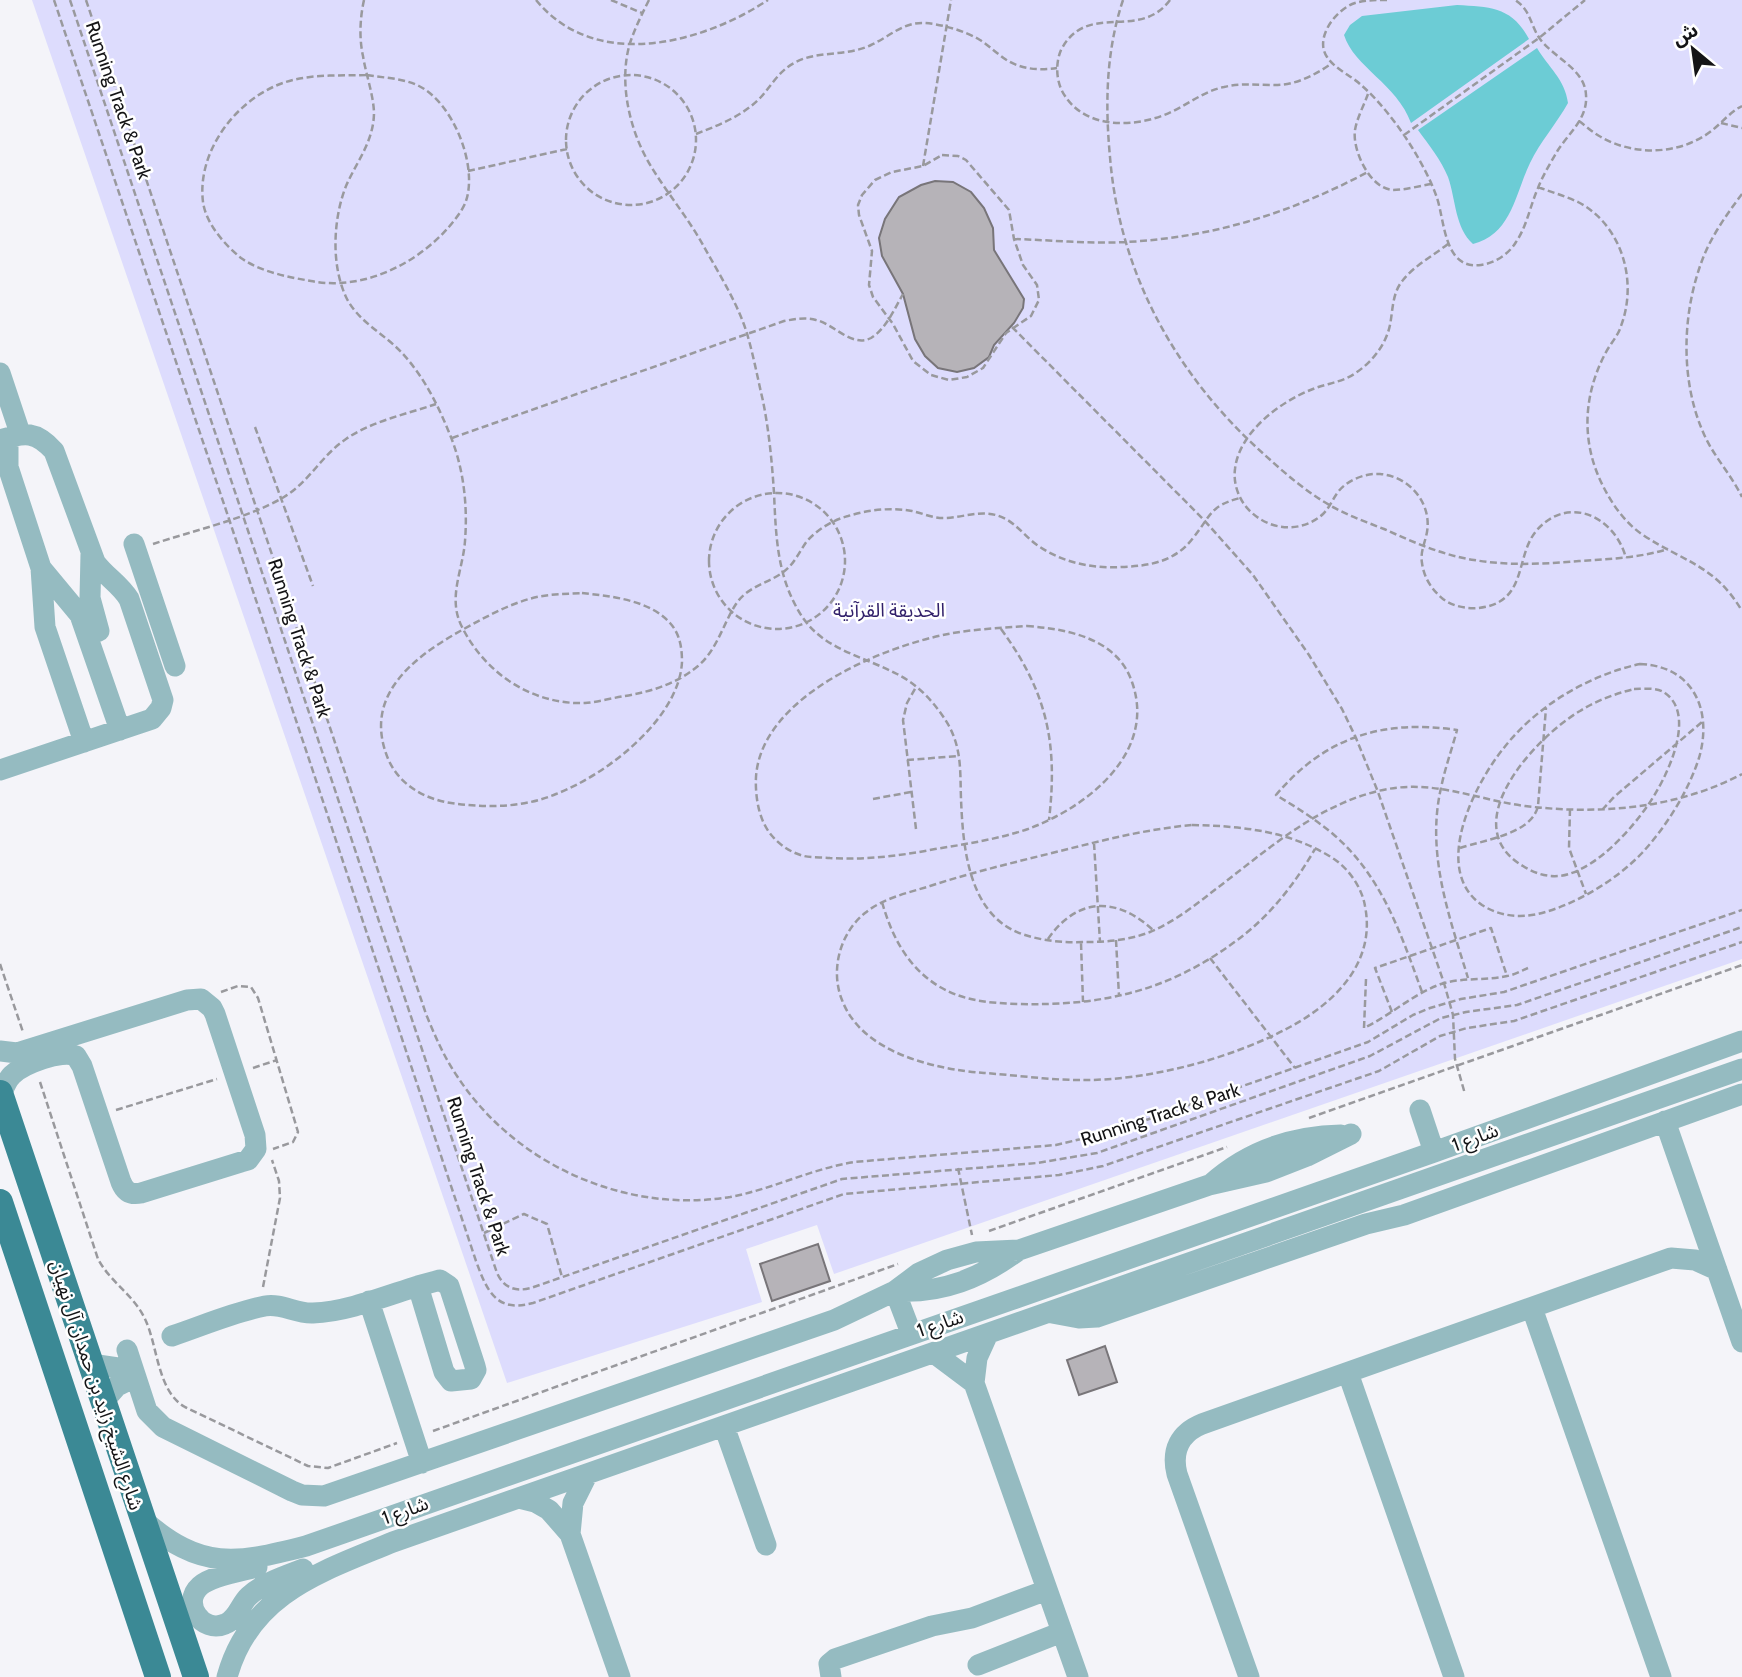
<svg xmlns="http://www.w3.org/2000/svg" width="1742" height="1677" viewBox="0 0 1742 1677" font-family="Cabin,'Noto Sans Arabic',sans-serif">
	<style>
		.green { fill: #dddcfd }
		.water { fill: #6cccd5 }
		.building { fill: #b6b3b8; stroke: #787579; stroke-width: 2 }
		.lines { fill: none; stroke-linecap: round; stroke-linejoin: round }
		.path { stroke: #99999d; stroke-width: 2.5; stroke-dasharray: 7 3.5; stroke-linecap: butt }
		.minor { stroke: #95bbc1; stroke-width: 21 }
		.major { stroke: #3b8995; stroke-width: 26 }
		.labels { text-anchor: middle; stroke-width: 5; stroke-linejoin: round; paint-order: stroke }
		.street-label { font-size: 19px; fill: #141416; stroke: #fff }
		.park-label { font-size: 19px; fill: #31206a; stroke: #fff }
	</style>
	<rect width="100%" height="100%" fill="#f4f4f9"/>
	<path class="green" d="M32 0H1742V959L834 1274 817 1225 746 1249 762 1302 507 1383Z"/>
	<path class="water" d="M1457 5C1491 7 1512 7 1529 39L1411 123C1397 84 1354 67 1344 35L1350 25 1362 16Z
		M1537 48C1548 67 1565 79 1568 103 1557 123 1540 142 1530 163 1515 194 1512 234 1473 244 1455 228 1456 200 1448 177 1441 160 1429 145 1418 130Z"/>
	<path class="building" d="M935 181 953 182 971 192 984 208 993 228 994 250 1024 299 1023 308 1014 323 994 345 989 357 974 368 957 372 938 368 925 356 915 339 903 294 882 256 879 238 885 219 899 197 921 185Z
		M818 1244 830 1281 772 1301 760 1264Z
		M1105 1346 1117 1382 1079 1395 1067 1360Z"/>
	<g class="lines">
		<path class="path" d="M54 0 229 519 476 1261C487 1291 496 1313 533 1303L844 1194 1059 1175 1103 1166 1379 1071 1440 1036 1467 1028 1514 1021 1742 942
			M70 0 497 1273C504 1288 515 1292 531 1288L842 1179 1037 1163 1097 1153 1370 1056 1441 1018 1466 1012 1517 1005 1742 927
			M86 0 426 1014C435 1036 444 1057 457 1076 515 1165 626 1214 730 1197 773 1189 811 1169 854 1162L1056 1145 1115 1131 1368 1042 1413 1015 1430 1008 1461 999 1504 992 1742 910
			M364 0C360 18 359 38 363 56 366 75 373 93 374 112 374 141 357 161 346 186 333 219 331 265 346 297 358 322 385 334 403 354 423 376 437 403 448 430 463 464 468 503 465 541 463 570 447 598 462 627 485 673 532 705 585 703 598 702 612 698 625 696 653 691 676 684 698 666 717 650 723 624 736 604 747 587 766 584 782 573 794 565 799 552 807 541 818 529 833 520 848 516 868 510 891 507 912 511 922 513 932 518 943 518 966 518 983 507 1006 519 1018 526 1026 537 1037 545 1061 562 1092 569 1121 567 1149 566 1175 562 1193 538 1211 516 1209 506 1240 498
			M536 0C595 72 701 44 768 0
			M611 0 642 13
			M649 0C642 14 635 28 630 43 618 83 630 133 652 168 668 194 688 218 703 245 719 274 739 305 748 337 754 358 758 380 763 401 769 431 772 462 774 493 776 538 777 579 803 618 825 650 865 657 897 674 919 685 937 705 949 726 962 750 960 773 961 799 963 847 968 915 1022 934 1042 941 1065 943 1086 942 1107 942 1130 940 1150 932 1172 923 1193 907 1212 892 1264 853 1313 807 1378 791 1432 778 1473 799 1525 806 1598 815 1676 809 1742 774
			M1123 0C1106 51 1105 104 1110 157 1119 270 1173 370 1256 447 1279 468 1303 490 1331 506 1347 515 1366 522 1384 529 1413 542 1442 555 1474 560 1509 566 1544 564 1579 561 1609 559 1639 558 1668 549
			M1170 0C1139 42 1087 0 1061 50 1055 64 1056 83 1065 96 1087 130 1137 128 1171 112 1189 104 1204 91 1224 87 1240 83 1255 85 1272 85 1294 86 1313 76 1331 64
			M1387 0C1376 0 1365 0 1355 3 1336 9 1314 38 1327 57 1335 69 1350 75 1360 84 1382 103 1401 129 1416 154 1424 168 1432 183 1437 198 1445 222 1444 270 1481 265 1495 263 1509 254 1516 242 1527 226 1530 206 1538 188 1543 175 1551 162 1558 150 1569 133 1588 118 1586 95 1585 69 1554 58 1540 39 1530 25 1531 10 1515 0
			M367 75C384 78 403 78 419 86 453 103 478 165 466 201 463 210 454 221 448 228 415 265 362 291 311 281 288 277 261 272 241 258 225 245 206 224 203 202 197 154 232 106 273 87 302 73 336 76 367 75Z
			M566 140a65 65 0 1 1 130 0a65 65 0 1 1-130 0Z
			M1368 94C1364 105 1357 118 1355 130 1352 150 1370 189 1393 190 1405 190 1419 186 1431 184
			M1579 121C1586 126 1593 133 1601 137 1632 155 1674 155 1704 136 1718 128 1728 113 1742 106
			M1721 123 1742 128
			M696 134C719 125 743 116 761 97 771 86 779 71 794 63 817 50 846 57 871 45 889 37 903 22 924 23 942 24 965 31 980 40 988 45 994 51 1001 56 1017 69 1037 71 1057 68
			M1404 135 1539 38 1585 0
			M942 155 958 156 966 160 1009 210 1014 239 1023 265 1037 285 1039 300 1031 316 1006 333 983 368 967 377 949 380 931 375 913 361 893 324 873 297 869 285 872 251 859 215 858 205 862 195 875 180 892 172 923 166Z
			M923 166 951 0
			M468 171 567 149
			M1538 187C1551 192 1565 196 1578 202 1622 225 1638 281 1621 326 1618 336 1610 344 1605 354 1583 396 1581 443 1603 486 1612 504 1625 523 1643 535 1684 562 1715 565 1742 611
			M1742 194C1727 214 1712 235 1703 258 1682 312 1680 379 1703 432 1713 456 1731 474 1742 497
			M1014 239C1051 240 1090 244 1127 242 1215 237 1290 213 1368 172
			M1448 244C1434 255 1414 266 1403 280 1392 293 1393 310 1390 325 1386 344 1373 361 1357 372 1344 382 1328 383 1313 389 1281 401 1239 432 1235 469 1233 484 1239 501 1251 512 1271 531 1302 533 1323 514 1330 507 1332 500 1338 492 1347 480 1365 473 1380 474 1409 476 1432 503 1427 532 1425 543 1420 552 1422 563 1424 578 1432 590 1443 599 1452 606 1466 609 1478 608 1529 603 1514 556 1537 530 1569 494 1615 517 1626 558
			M1012 327 1204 520 1253 575 1309 655 1342 709 1356 738 1378 792 1444 983 1453 1015 1455 1059 1465 1094
			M255 427 313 586
			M452 438 784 321C795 319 806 317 816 320 834 324 852 348 871 338 886 329 895 308 903 294
			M709 561a68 68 0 1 1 136 0a68 68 0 1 1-136 0Z
			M153 544C192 531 249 518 284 497 309 482 322 455 346 439 372 421 407 414 436 404
			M582 593C610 596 650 600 670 623 680 634 682 648 682 662 679 719 606 775 556 794 525 807 491 808 458 804 429 801 402 788 389 761 361 697 412 658 462 630 484 618 505 606 529 599 546 594 564 594 582 593Z
			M1027 626C1067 629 1117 638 1132 682 1157 752 1088 807 1028 829 998 839 967 844 935 849 900 856 866 860 830 858 822 857 812 858 804 856 792 853 781 846 773 837 759 822 755 797 756 777 761 697 881 647 948 634 974 629 1001 628 1027 626Z
			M1001 629C1047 692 1058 743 1049 820
			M1640 664C1693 666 1713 710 1699 758 1688 792 1666 827 1642 853 1615 881 1575 905 1538 914 1518 918 1499 916 1482 905 1431 870 1474 785 1503 749 1536 706 1589 675 1640 664Z
			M1634 689C1644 689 1657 687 1665 693 1698 716 1665 781 1648 805 1630 831 1600 864 1569 874 1553 879 1537 875 1523 866 1453 825 1537 736 1580 711 1597 700 1615 694 1634 689Z
			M907 760 959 756
			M873 799 911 792
			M1570 809 1569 848 1586 894
			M1602 810 1614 797 1702 722
			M1192 825C1242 826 1291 831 1334 859 1349 869 1362 888 1365 906 1376 962 1336 1002 1290 1027 1231 1059 1147 1081 1080 1080 1048 1080 1015 1075 984 1073 934 1069 862 1053 842 1000 830 970 840 933 865 913 883 898 908 893 930 886 973 872 1016 862 1060 851 1104 840 1147 829 1192 825Z
			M916 829 903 720 907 703 916 687
			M1094 843 1100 942
			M1460 848C1484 840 1532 834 1538 806L1546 708
			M882 902C892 937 908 968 940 987 964 1001 990 1003 1017 1004 1102 1006 1167 992 1236 941 1270 916 1294 885 1315 849
			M1048 939C1077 897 1117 896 1154 931
			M1116 940 1119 996
			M1081 943 1083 1002
			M1210 958 1295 1068
			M0 964 23 1032
			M1366 979 1364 1028C1391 1015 1413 994 1441 984 1463 977 1485 981 1507 976 1514 975 1521 971 1528 968
			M221 992 238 986 251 987 258 998 298 1132 293 1142 273 1149
			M1422 992C1401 934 1382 876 1333 834 1315 819 1296 807 1276 795 1325 737 1383 719 1457 730 1452 749 1445 768 1441 788 1426 853 1449 916 1468 978
			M1392 1012 1375 968 1491 928 1507 976
			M253 1068 277 1060
			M40 1082 98 1259C110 1282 134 1295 145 1319 158 1346 157 1391 185 1407L308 1466 328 1468 397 1443
			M116 1110 217 1079
			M1309 1118 1742 965
			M958 1168 972 1235
			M989 1231 1227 1147
			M484 1233 524 1214 547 1224 562 1277
			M263 1287 280 1198 279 1181 272 1160
			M433 1431 898 1264"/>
		<path class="minor" d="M0 373 20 433
			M8 438V467L41 568 45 627 84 742
			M0 440C25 432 36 431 54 451L95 562C105 576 120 584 129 599L163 700 161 708 152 719 0 770
			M134 544 175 666
			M91 554 90 598 99 631
			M41 568 80 615 120 730
			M0 1051 17 1053 187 1000 201 999 212 1008 215 1014 255 1135 256 1149 248 1160 241 1162 141 1193C131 1195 125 1192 121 1182L82 1066 76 1056C62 1049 23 1064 12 1075 6 1081 4 1088 1 1095
			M1420 1110 1434 1152
			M1665 1121 1742 1342
			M1211 1184C1248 1151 1292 1136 1341 1135
			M440 1280 449 1286 475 1366 476 1370 471 1379 451 1381 444 1372 418 1286Z
			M895 1291C942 1294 981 1278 1019 1250L1209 1185 1266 1172 1307 1156 1351 1134
			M895 1291 911 1333
			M369 1301 422 1463
			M1532 1308 1661 1677
			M1052 1313 1079 1318 1097 1317 1366 1224 1404 1215 1742 1094
			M172 1336C202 1326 234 1312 265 1306 282 1303 296 1314 313 1313 346 1312 386 1296 418 1286
			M987 1336 977 1358 974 1383 1078 1677
			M127 1350 147 1411 163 1427 292 1491 302 1495 324 1496 834 1320 895 1291 919 1273 947 1260 976 1252 1019 1250
			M934 1353 974 1383
			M91 1364 118 1368 132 1367
			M1348 1373 1454 1677
			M103 1402 117 1386 135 1377
			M724 1426 766 1545
			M519 1498 535 1502 549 1510 570 1534 620 1677
			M142 1519C201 1571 236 1564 306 1546L1434 1152 1742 1041
			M570 1534 573 1503 587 1475
			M257 1567C242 1571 211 1576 200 1586 181 1603 202 1634 225 1624 238 1619 240 1604 249 1596 263 1583 285 1576 303 1569
			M978 1665 1062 1632
			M227 1677C250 1593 321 1572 393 1542L1742 1069
			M831 1677 829 1664 835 1659 932 1626 972 1618 1047 1590
			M1249 1677 1177 1474C1171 1450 1180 1433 1202 1424L1671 1258 1695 1260 1717 1270"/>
		<path class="major" d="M0 1093 196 1677
			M0 1202 158 1677"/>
	</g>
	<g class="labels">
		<g class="street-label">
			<text transform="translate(119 100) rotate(71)" y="7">Running Track &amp; Park</text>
			<text transform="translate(300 638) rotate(72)" y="7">Running Track &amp; Park</text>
			<text transform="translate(1160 1114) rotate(-18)" y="7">Running Track &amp; Park</text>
			<text transform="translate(1475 1137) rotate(-20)" y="7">شارع 1</text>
			<text transform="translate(479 1176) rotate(72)" y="7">Running Track &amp; Park</text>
			<text transform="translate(940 1323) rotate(-19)" y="7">شارع 1</text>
			<text transform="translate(97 1385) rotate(72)" y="7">شارع الشيخ زايد بن حمدان آل نهيان</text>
			<text transform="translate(405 1510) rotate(-20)" y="7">شارع 1</text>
		</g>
		<g class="park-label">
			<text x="889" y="617">الحديقة القرآنية</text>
		</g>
	</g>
	<g transform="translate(1693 49) rotate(331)" stroke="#ffffff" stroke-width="5" paint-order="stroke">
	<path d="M0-5L12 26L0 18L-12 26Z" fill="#141416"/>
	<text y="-10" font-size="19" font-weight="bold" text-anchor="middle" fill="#141416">ش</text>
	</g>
</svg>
